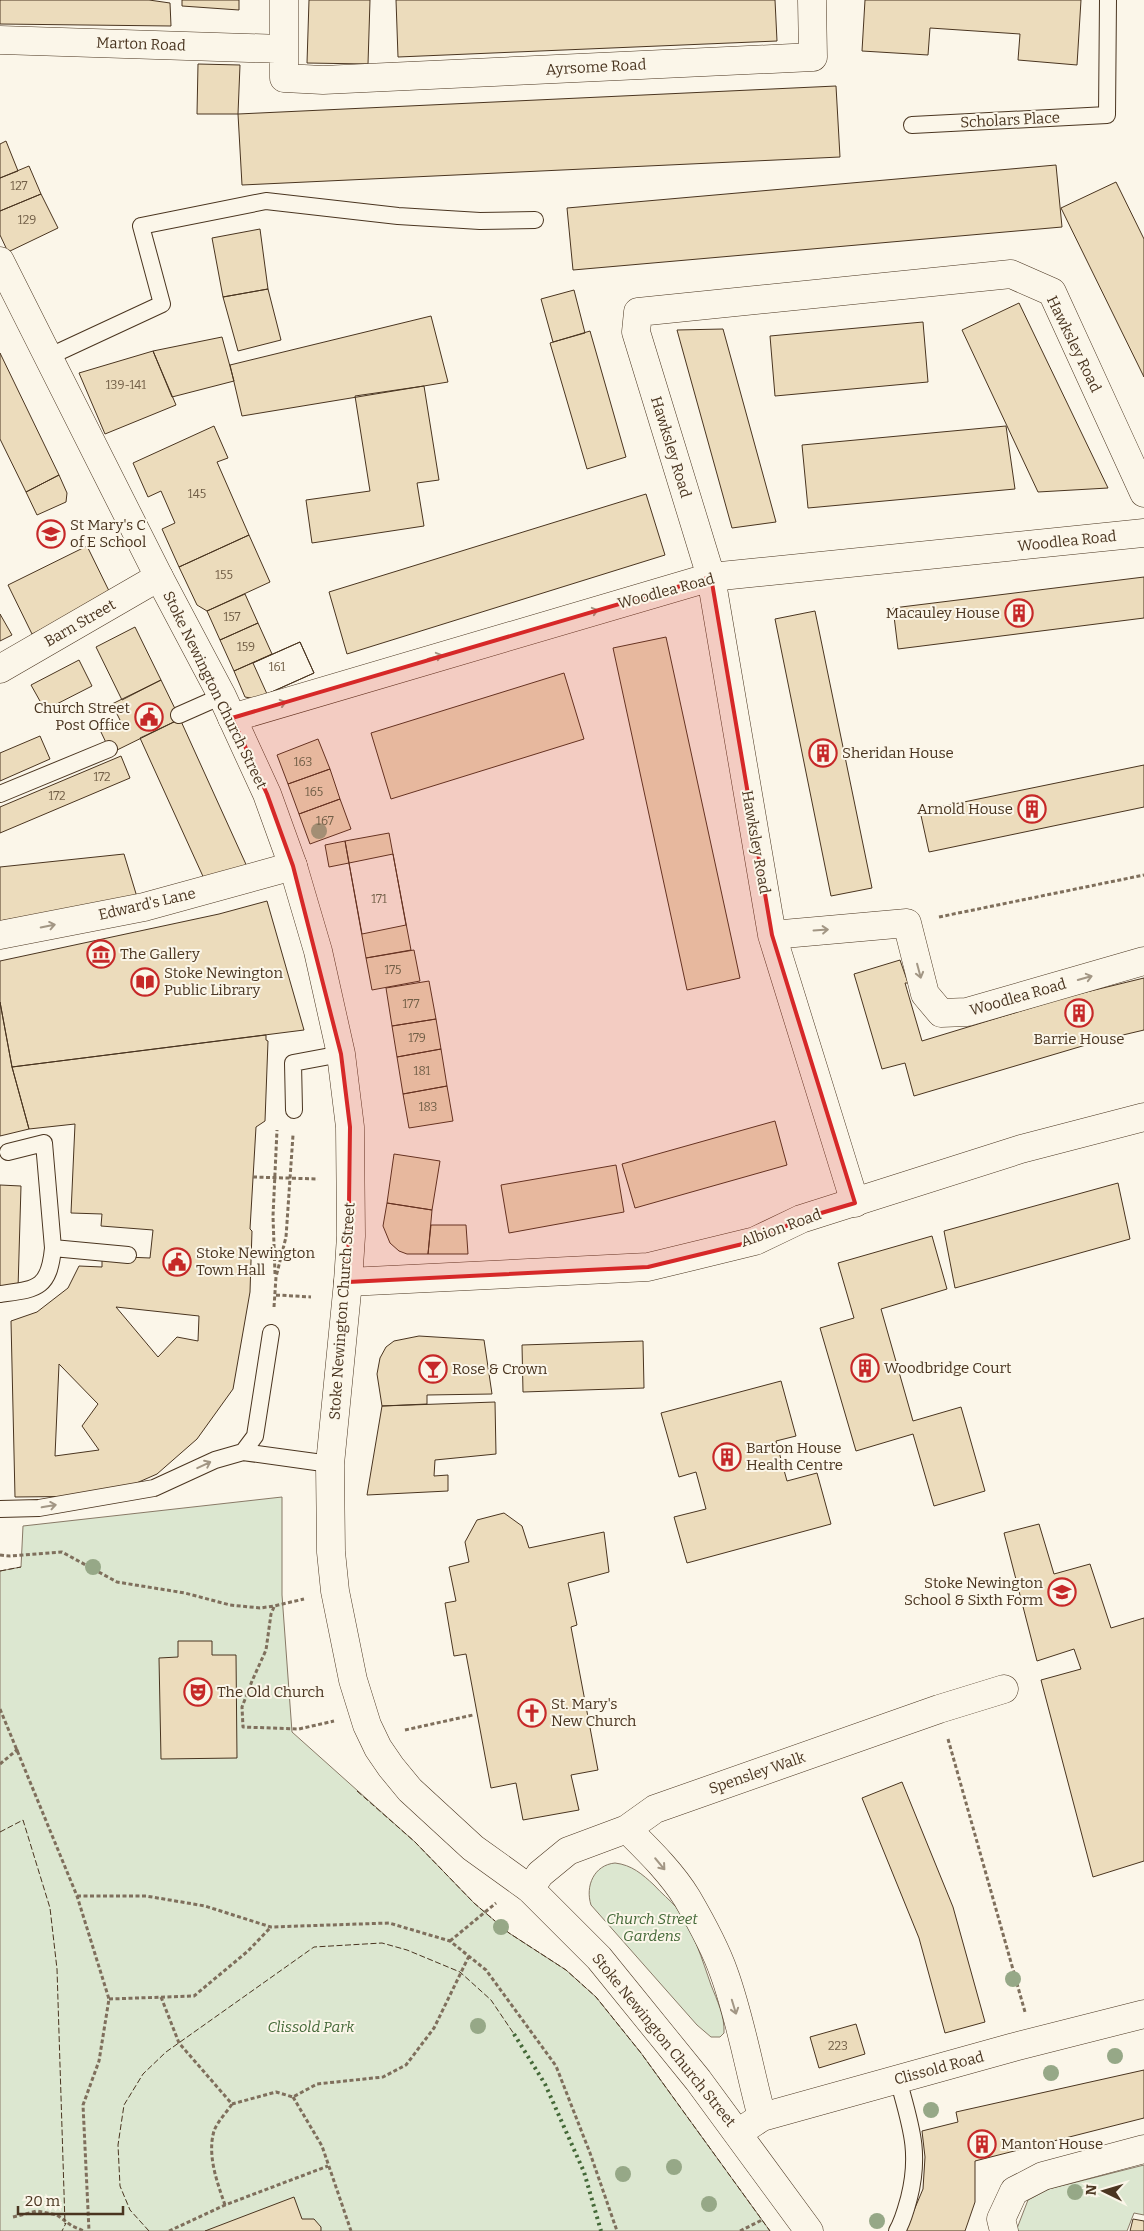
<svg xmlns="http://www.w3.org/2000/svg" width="1144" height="2231" viewBox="0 0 1144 2231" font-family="Bitter,serif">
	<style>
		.green { fill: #dce7d0; stroke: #887966 }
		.building { fill: #ecdcbc; stroke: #4a3520; fill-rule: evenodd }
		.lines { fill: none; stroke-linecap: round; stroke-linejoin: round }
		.service-casing { stroke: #4a3520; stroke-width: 18 }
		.minor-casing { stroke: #4a3520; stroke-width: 29 }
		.tertiary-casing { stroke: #4a3520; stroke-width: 29 }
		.secondary-casing { stroke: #4a3520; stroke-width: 29 }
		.path { stroke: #7f6f5c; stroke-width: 3; stroke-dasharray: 4 2.5; stroke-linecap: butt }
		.service { stroke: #fbf6e9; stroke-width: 16 }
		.minor { stroke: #fbf6e9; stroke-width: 28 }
		.tertiary { stroke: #fbf6e9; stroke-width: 28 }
		.secondary { stroke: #fbf6e9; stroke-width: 28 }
		.hedge { stroke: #436837; stroke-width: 4; stroke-dasharray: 2.5 4; stroke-linecap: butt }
		.fence { stroke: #4a3520; stroke-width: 1; stroke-dasharray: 6 2.5; stroke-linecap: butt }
		.tree { fill: #96a887 }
		.oneway { stroke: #a29684 }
		.marked { fill: #d62828; fill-opacity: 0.2; stroke: #d62828; stroke-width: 4; stroke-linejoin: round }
		.labels { text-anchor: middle; stroke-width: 4; stroke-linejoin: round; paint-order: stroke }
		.number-label { font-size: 12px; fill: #725f47 }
		.street-label { font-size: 15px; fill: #4a3520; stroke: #fbf6e9 }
		.poi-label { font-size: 15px; fill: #4a3520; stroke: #fbf6e9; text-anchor: start }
		.park-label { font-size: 15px; font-style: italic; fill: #436837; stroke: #fbf6e9 }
	</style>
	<rect width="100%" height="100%" fill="#fbf6e9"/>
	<path class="green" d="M282 1497V1595L292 1732 415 1842 474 1903 509 1933 566 1970 596 1997 641 2053 770 2231H0V1571L21 1567 23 1526Z
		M615 1863C632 1865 642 1874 654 1885 661 1893 670 1900 676 1907 692 1926 703 1962 711 1985 717 2000 725 2017 724 2033L720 2037H711L697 2025 591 1905C585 1886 594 1865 615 1863Z
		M1144 2165V2215L1134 2213 1127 2231H1016L1028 2200 1049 2189Z"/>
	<path class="building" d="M0 0H149L170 3 171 26 0 24Z
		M182 0H239V10L182 6Z
		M309 0H370L368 64 307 63Z
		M396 0H775L777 41 398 57Z
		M865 0H1081L1077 65 1018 60 1020 34 930 28 928 55 862 51Z
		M198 64 240 65 238 114H197Z
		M836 86 840 157 242 185 238 114Z
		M6 141 18 171 0 178V144Z
		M1056 165 1062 227 573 270 567 208Z
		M29 166 41 194 0 211V178Z
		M1116 182 1144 239V377L1061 208Z
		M41 194 58 228 8 252 0 235V211Z
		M260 229 268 289 223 297 212 238Z
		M268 289 281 340 238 351 223 297Z
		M574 290 585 333 553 342 541 299Z
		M1019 303 1108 488 1038 492 962 330Z
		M431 316 448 382 242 416 230 365Z
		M923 322 928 382 775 396 770 336Z
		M723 329 776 522 732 528 677 330Z
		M590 331 626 457 587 469 550 343Z
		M222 337 234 381 172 397 153 351Z
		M153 351 176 405 105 434 79 373Z
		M0 353 59 475 26 492 0 439Z
		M424 386 439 480 417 483 424 526 312 543 306 500 370 491 355 396Z
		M214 426 228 458 217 462 249 535 179 567 162 529 175 523 161 491 148 497 133 463Z
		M1006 426 1015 489 808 508 802 445Z
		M59 475 67 493 66 502 37 515 26 492Z
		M646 494 665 555 347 654 329 592Z
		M249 535 270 582 207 611 197 605 179 567Z
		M87 546 111 595 32 634 8 585Z
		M1144 577V618L898 649 893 608Z
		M245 594 258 623 220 640 207 611Z
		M815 611 872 888 831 896 775 619Z
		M0 614 12 635 0 641Z
		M258 623 272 654 234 671 220 640Z
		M135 627 161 680 122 700 96 647Z
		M666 637 740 978 687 990 613 648Z
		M300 642 314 673 256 699 245 697 234 671Z
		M300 642 314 673 267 694 253 663Z
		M79 660 92 686 45 710 31 685Z
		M564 673 584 739 391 799 371 733Z
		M161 680 180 719 111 753 100 730 120 720 112 704Z
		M180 719 249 871 206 883 140 738Z
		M40 736 50 759 0 781V753Z
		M318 739 330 769 288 784 277 755Z
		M121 756 130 778 0 833V807Z
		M1144 765V807L929 852 920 811Z
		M330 769 340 799 299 814 288 784Z
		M340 799 351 829 310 844 299 814Z
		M389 833 411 950 366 958 345 841Z
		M345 841 349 863 329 867 325 845Z
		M124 854 137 897 0 921V867Z
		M393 854 406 925 362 934 349 863Z
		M267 901 304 1030 12 1067 0 1002V961L219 914Z
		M414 950 420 981 372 990 366 958Z
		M900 960 908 983H905L922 1041 1070 996 1144 978V1030L1106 1039 914 1096 905 1063 882 1069 854 974Z
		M429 981 436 1019 392 1026 386 988Z
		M0 1002 12 1067 29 1129 0 1136Z
		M436 1019 441 1049 397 1057 392 1026Z
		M266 1035V1040L268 1041 265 1121 256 1127 250 1229 252 1231 250 1292 233 1389 197 1439 157 1474 107 1496 15 1497 11 1321 37 1312 68 1288 79 1266 102 1267V1256L150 1258 153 1230 101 1226 102 1214 71 1213 75 1124 29 1129 12 1067ZM116 1307 199 1316 198 1341 177 1337 158 1357ZM59 1364 98 1404 82 1426 99 1450 55 1456Z
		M441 1049 447 1086 403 1094 397 1057Z
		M447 1086 453 1121 409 1128 403 1094Z
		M775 1121 787 1165 635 1208 622 1164Z
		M394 1154 440 1161 432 1210 387 1203Z
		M616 1165 624 1212 509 1233 501 1185Z
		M1118 1183 1130 1239 955 1288 944 1231Z
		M0 1185 21 1186 18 1289 0 1288Z
		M387 1203 432 1210 428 1254H407L399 1251 390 1243 383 1226Z
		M431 1225H466L468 1254H428Z
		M932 1236 947 1289 881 1309 913 1421 961 1407 985 1491 934 1506 913 1434 856 1451 820 1328 854 1318 838 1263Z
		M419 1336 484 1340 492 1394 427 1395V1404L382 1406 377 1374 380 1358 386 1347 394 1341Z
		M643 1341 644 1388 523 1392 522 1345Z
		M781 1381 796 1436 776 1441 787 1481 817 1473 831 1524 687 1563 674 1517 706 1509 696 1472 679 1477 661 1413Z
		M495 1402 496 1454 435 1460 434 1476 448 1475V1491L367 1495 382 1406Z
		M504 1513 522 1526 529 1548 604 1532 609 1572 568 1583 577 1625 571 1627 598 1770 571 1775 579 1810 523 1820 516 1783 491 1788 466 1654 454 1656 445 1603 456 1601 449 1567 469 1562 465 1542 477 1520Z
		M1039 1524 1054 1574 1090 1564 1111 1628 1144 1618V1861L1093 1877 1041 1680 1081 1669 1074 1649 1037 1661 1004 1533Z
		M178 1641H212V1655H236L237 1758 161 1759 159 1658 178 1657Z
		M902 1782 953 1907 985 2022 945 2033 919 1938 862 1798Z
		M856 2024 865 2054 819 2068 810 2037Z
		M1144 2070V2118L975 2161V2202L965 2231H901L912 2215 923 2189 925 2157 922 2131 958 2122 956 2112Z
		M294 2197 302 2219H314L321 2227V2231H205Z
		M1133 2219 1144 2221V2231H1130Z"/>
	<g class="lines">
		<g class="service-casing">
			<path id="service" d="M912 125 1107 115 1108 0
				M48 357 162 304 141 226 266 201 398 216 480 221 535 220
				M179 715 222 696
				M0 794 109 749
				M294 1110 293 1063 341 1054
				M53 1248 128 1255
				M0 1294C36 1289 49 1290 53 1248L44 1143 8 1152
				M243 1452 255 1436 271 1333
				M0 1509 39 1508 154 1488 215 1460 243 1452 330 1464
				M897 2231C903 2221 906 2209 909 2198 921 2151 910 2124 898 2079"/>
		</g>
		<g class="minor-casing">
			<path id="minor" d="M284 0V78L323 80 813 57 812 0
				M0 40 283 49
				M0 669 159 577
				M232 718 711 577 1144 533
				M0 935 144 907 293 866
				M772 935 907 923 925 994 941 1013 967 1012 1144 961
				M855 1203 772 935 711 577 636 332 638 312 1011 274 1052 292 1144 493
				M627 1829C648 1850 671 1872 687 1898 701 1922 715 1947 724 1973 741 2020 749 2069 762 2117
				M530 1889 540 1874 568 1851 627 1829 655 1809 939 1709 1004 1689
				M738 2133 762 2117 1014 2047 1144 2014
				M1004 2231 1001 2219 1014 2191 1043 2176 1144 2149"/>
		</g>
		<g class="tertiary-casing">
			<path id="tertiary" d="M348 1282 330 1464 331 1552 335 1591 353 1680 367 1725 378 1748 391 1767 410 1790 473 1848 530 1889 599 1958 698 2080 809 2231"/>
		</g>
		<g class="secondary-casing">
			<path id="secondary" d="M0 261 159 577 222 696 267 794 293 866 318 951 341 1054 350 1127 351 1236 348 1282 648 1267 755 1241 801 1219 1021 1149 1144 1117"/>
		</g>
		<path class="path" d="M939 917 1144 875
			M253 1177 318 1179
			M275 1274 273 1216 277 1130
			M276 1295 311 1297
			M274 1307 276 1277 286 1237 293 1135
			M0 1555 10 1556 62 1552 117 1582 185 1593 230 1605 260 1608 274 1606 304 1599
			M274 1607 271 1614 266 1650 252 1681 242 1707 243 1727 299 1729 334 1721
			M0 1709 77 1896 109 1999 99 2061 83 2105 89 2231
			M405 1730 473 1715
			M948 1739 1025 2012
			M0 1764 18 1749
			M77 1896H146L205 1906 271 1927 389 1923 450 1941 486 1970 556 2066 590 2153 617 2231
			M450 1941 496 1903
			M161 1997 179 2043 232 2104 276 2092 293 2097 317 2084 383 2077 406 2065 434 2028 469 1956
			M109 1999 194 1996 248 1951 271 1927
			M293 2097 322 2146 351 2231
			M225 2205C217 2182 207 2155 214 2131 217 2122 227 2112 232 2104
			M13 2217 37 2211 57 2215 72 2226 84 2231
			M169 2231 225 2205 328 2166
			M740 2231 762 2220"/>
		<use href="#service" class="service"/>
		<use href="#minor" class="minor"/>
		<use href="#tertiary" class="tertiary"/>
		<use href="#secondary" class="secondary"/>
		<path class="hedge" d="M514 2034 545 2084 584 2172 601 2231"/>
		<path class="fence" d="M0 1571 21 1567
			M357 1791 415 1842 474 1903 509 1933 566 1970 596 1997 641 2053 770 2231
			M0 1832 23 1820 50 1908 57 1969 65 2224 66 2223 62 2231
			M149 2231 130 2210 120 2186 118 2145 124 2105 143 2074 166 2052 314 1947 382 1943 407 1950 460 1972 491 2000 514 2034"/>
	</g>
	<g class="tree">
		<circle cx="319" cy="831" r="8"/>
		<circle cx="93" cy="1567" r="8"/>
		<circle cx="501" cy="1927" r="8"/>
		<circle cx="1013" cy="1979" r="8"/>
		<circle cx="478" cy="2026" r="8"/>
		<circle cx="1115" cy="2056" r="8"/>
		<circle cx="1051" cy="2073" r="8"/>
		<circle cx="931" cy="2110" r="8"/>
		<circle cx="674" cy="2167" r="8"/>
		<circle cx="623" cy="2174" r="8"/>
		<circle cx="1075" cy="2192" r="8"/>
		<circle cx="709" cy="2204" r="8"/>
		<circle cx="877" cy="2221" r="8"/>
	</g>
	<defs><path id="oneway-shaft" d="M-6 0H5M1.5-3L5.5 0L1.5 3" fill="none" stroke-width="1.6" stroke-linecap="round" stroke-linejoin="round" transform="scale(1.25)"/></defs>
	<g class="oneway">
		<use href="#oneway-shaft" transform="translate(591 612) rotate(-16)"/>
		<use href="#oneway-shaft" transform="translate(435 657) rotate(-16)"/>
		<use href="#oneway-shaft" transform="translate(279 704) rotate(-17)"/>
		<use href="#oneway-shaft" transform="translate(48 926) rotate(-11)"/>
		<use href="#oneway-shaft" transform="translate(821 930) rotate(-4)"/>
		<use href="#oneway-shaft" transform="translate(919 971) rotate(75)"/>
		<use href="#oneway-shaft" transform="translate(1085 978) rotate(-16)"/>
		<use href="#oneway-shaft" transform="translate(204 1465) rotate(-25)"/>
		<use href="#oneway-shaft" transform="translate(49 1506) rotate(-10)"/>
		<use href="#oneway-shaft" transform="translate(660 1864) rotate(50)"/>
		<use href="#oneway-shaft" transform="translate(734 2007) rotate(73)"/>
	</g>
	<path class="marked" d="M711 577 772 935 855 1203 801 1219 755 1241 648 1267 348 1282 350 1127 341 1054 293 866 267 794 232 718Z"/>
	<defs>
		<g id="school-ring" transform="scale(1.4375)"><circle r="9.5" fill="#fbf6e9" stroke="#c62828" stroke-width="1.5"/><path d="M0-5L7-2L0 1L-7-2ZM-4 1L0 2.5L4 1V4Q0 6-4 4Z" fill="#c62828"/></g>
		<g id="building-ring" transform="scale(1.4375)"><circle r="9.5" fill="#fbf6e9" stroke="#c62828" stroke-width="1.5"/><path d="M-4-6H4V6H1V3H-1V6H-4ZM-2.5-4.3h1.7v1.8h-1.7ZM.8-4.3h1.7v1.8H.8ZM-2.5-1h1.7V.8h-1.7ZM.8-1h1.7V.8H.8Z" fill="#c62828"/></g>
		<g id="civic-ring" transform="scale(1.4375)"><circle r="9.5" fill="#fbf6e9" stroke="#c62828" stroke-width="1.5"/><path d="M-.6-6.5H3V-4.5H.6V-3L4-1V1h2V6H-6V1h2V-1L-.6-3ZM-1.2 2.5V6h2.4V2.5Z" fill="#c62828"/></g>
		<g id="museum-ring" transform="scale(1.4375)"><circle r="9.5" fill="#fbf6e9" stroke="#c62828" stroke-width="1.5"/><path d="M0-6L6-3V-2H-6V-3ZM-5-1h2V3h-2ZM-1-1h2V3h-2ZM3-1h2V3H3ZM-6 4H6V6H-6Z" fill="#c62828"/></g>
		<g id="library-ring" transform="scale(1.4375)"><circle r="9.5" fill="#fbf6e9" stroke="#c62828" stroke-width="1.5"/><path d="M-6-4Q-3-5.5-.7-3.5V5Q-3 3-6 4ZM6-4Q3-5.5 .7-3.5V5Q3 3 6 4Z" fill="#c62828"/></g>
		<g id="bar-ring" transform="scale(1.4375)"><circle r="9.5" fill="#fbf6e9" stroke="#c62828" stroke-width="1.5"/><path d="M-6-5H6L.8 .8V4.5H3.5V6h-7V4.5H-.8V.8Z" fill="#c62828"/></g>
		<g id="theatre-ring" transform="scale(1.4375)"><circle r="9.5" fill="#fbf6e9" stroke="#c62828" stroke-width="1.5"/><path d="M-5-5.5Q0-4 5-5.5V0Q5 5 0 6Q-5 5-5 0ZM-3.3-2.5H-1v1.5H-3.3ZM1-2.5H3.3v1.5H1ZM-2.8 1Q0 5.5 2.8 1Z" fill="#c62828"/></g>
		<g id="church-ring" transform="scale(1.4375)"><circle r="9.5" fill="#fbf6e9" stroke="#c62828" stroke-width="1.5"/><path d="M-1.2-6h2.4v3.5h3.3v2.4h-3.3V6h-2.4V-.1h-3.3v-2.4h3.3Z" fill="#c62828"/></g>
	</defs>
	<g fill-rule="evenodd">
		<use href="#school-ring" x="51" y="534"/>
		<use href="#building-ring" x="1019" y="613"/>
		<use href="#civic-ring" x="149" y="717"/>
		<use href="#building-ring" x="823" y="753"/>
		<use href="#building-ring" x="1032" y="809"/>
		<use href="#museum-ring" x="101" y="954"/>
		<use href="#library-ring" x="145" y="982"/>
		<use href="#building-ring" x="1079" y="1013"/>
		<use href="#civic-ring" x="177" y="1262"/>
		<use href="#building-ring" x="865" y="1368"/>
		<use href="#bar-ring" x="433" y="1369"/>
		<use href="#building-ring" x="727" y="1457"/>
		<use href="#school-ring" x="1062" y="1592"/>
		<use href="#theatre-ring" x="198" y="1692"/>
		<use href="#church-ring" x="532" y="1713"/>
		<use href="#building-ring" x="982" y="2144"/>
	</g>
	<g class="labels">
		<g class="number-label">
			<text x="19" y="190">127</text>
			<text x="27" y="224">129</text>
			<text x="126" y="389">139-141</text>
			<text x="197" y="498">145</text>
			<text x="224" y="579">155</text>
			<text x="232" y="621">157</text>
			<text x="246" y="651">159</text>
			<text x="277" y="671">161</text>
			<text x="303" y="766">163</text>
			<text x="102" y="781">172</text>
			<text x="314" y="796">165</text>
			<text x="57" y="800">172</text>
			<text x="325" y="825">167</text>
			<text x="379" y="903">171</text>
			<text x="393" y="974">175</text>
			<text x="411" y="1008">177</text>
			<text x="417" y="1042">179</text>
			<text x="422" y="1075">181</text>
			<text x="428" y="1111">183</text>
			<text x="838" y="2050">223</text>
		</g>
		<g class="street-label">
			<text transform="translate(141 44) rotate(2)" y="5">Marton Road</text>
			<text transform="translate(596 67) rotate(-3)" y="5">Ayrsome Road</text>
			<text transform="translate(1010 120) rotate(-3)" y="5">Scholars Place</text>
			<text transform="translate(1074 344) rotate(64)" y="5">Hawksley Road</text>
			<text transform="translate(671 447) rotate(73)" y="5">Hawksley Road</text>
			<text transform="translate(1067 541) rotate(-6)" y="5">Woodlea Road</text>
			<text transform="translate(666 591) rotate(-15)" y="5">Woodlea Road</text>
			<text transform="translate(80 623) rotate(-30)" y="5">Barn Street</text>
			<text transform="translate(215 690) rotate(64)" y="5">Stoke Newington Church Street</text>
			<text transform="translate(756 842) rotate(80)" y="5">Hawksley Road</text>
			<text transform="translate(147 904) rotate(-13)" y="5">Edward's Lane</text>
			<text transform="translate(1018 997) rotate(-16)" y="5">Woodlea Road</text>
			<text transform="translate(781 1228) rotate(-20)" y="5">Albion Road</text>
			<text transform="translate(342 1311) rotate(-86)" y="5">Stoke Newington Church Street</text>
			<text transform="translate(757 1773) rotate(-19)" y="5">Spensley Walk</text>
			<text transform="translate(664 2040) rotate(51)" y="5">Stoke Newington Church Street</text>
			<text transform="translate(939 2068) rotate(-15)" y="5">Clissold Road</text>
		</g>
		<g class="poi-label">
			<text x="70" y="530">St Mary's C<tspan x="70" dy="17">of E School</tspan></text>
			<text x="1000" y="618" text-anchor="end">Macauley House</text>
			<text x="130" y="713" text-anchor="end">Church Street<tspan x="130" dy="17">Post Office</tspan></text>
			<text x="842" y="758">Sheridan House</text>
			<text x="1013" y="814" text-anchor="end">Arnold House</text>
			<text x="120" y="959">The Gallery</text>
			<text x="164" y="978">Stoke Newington<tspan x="164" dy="17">Public Library</tspan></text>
			<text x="1079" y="1044" text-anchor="middle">Barrie House</text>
			<text x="196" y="1258">Stoke Newington<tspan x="196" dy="17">Town Hall</tspan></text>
			<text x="884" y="1373">Woodbridge Court</text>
			<text x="452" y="1374">Rose &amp; Crown</text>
			<text x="746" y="1453">Barton House<tspan x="746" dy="17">Health Centre</tspan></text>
			<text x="1043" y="1588" text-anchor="end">Stoke Newington<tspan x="1043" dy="17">School &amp; Sixth Form</tspan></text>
			<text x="217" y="1697">The Old Church</text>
			<text x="551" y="1709">St. Mary's<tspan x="551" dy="17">New Church</tspan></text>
			<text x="1001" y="2149">Manton House</text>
		</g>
		<g class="park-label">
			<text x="652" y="1924">Church Street<tspan x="652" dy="17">Gardens</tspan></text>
			<text x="311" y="2032">Clissold Park</text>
		</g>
	</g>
	<g transform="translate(1104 2191) rotate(275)" stroke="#fbf6e9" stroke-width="4" paint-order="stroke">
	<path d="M0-4L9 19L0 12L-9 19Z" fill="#4a3520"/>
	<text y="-8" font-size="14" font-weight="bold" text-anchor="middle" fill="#4a3520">N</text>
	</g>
	<path d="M18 2206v8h105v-8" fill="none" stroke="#4a3520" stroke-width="2.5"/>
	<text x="25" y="2206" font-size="15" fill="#4a3520" stroke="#fbf6e9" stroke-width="4" paint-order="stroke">20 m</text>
</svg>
